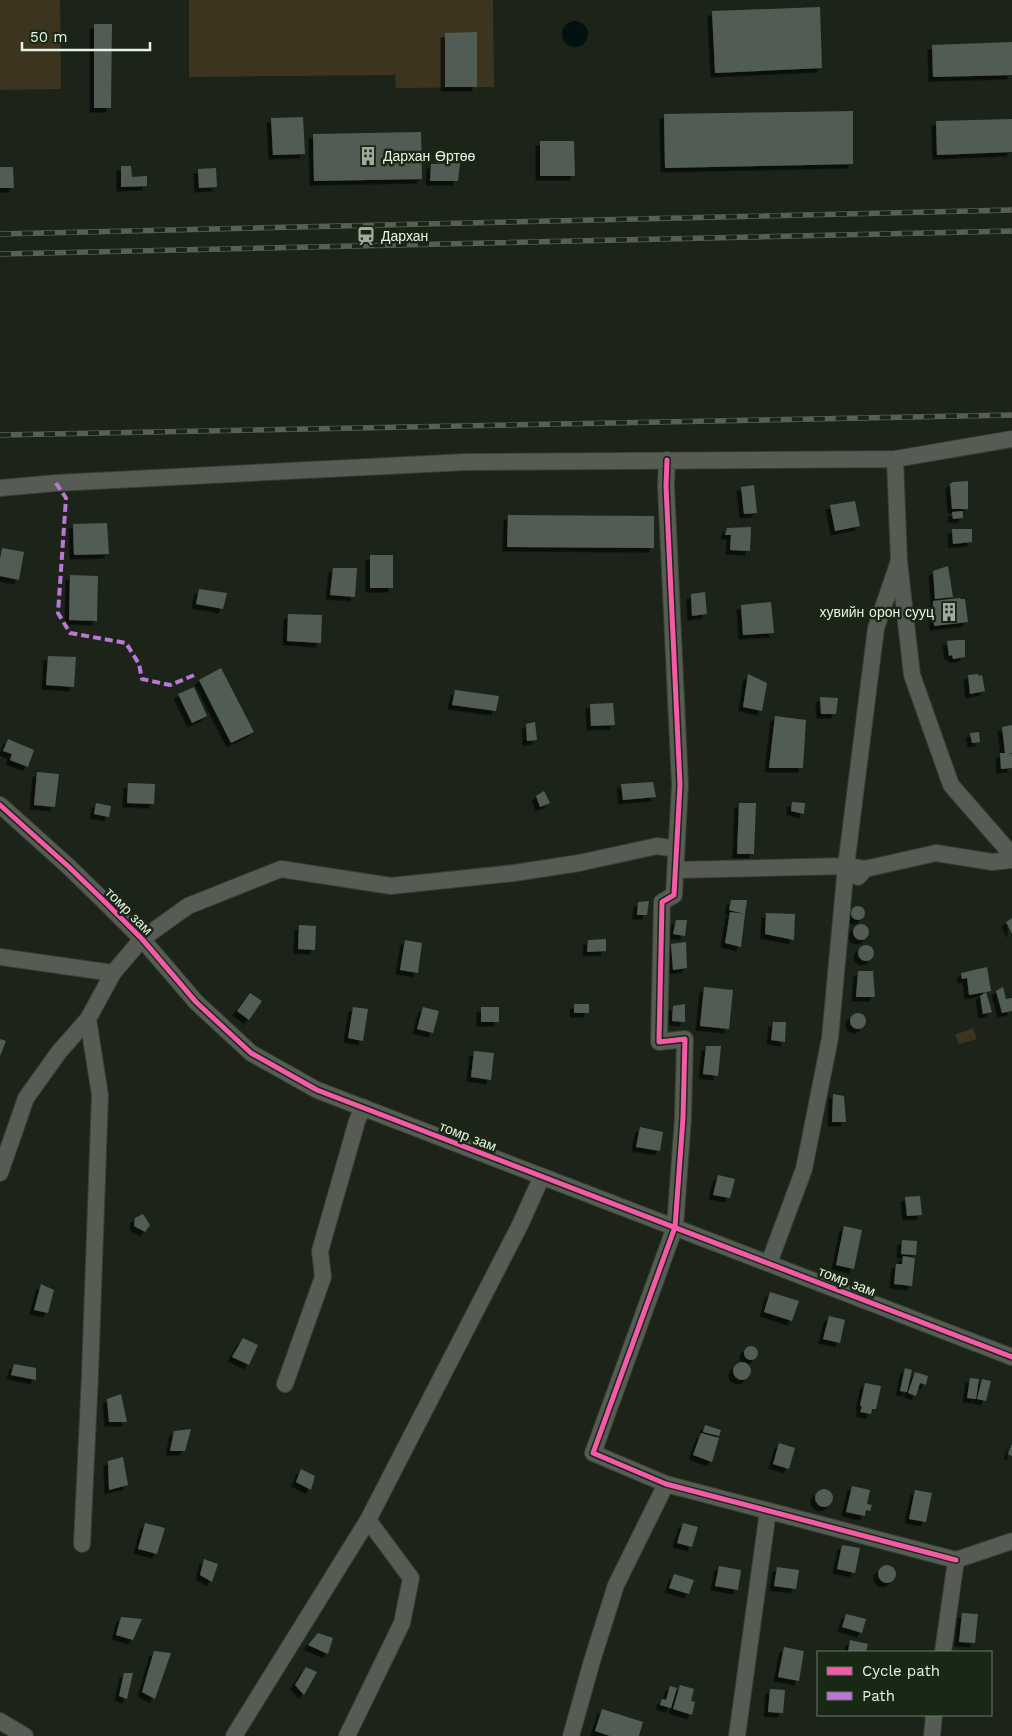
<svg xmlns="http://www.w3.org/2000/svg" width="1012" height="1736" viewBox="0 0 1012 1736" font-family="'Work Sans',sans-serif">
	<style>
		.green { fill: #3d3420 }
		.water { fill: #031211 }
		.building { fill: #515c54; filter: url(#shadow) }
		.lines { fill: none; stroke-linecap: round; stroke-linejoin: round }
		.minor-casing { stroke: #383e36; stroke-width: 18 }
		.minor { stroke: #565c54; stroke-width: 16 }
		.rail-casing { stroke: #585f55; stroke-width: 5.5 }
		.rail { stroke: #192815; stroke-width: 4; stroke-dasharray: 11; stroke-linecap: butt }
		.quiet { stroke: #ba77d6; stroke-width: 4; stroke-dasharray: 8 4; stroke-linecap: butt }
		.cycleway-casing { stroke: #192815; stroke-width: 8 }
		.cycleway { stroke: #f35aa7; stroke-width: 5 }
		.labels { text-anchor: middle; stroke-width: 5; stroke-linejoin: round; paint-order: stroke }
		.poi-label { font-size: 14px; fill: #e8f2e5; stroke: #192815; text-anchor: start }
		.street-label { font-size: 14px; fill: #e8f2e5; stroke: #192815 }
	</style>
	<defs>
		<filter id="shadow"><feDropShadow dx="-4.5" dy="4.5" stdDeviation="0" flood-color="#0009"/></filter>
	</defs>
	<rect width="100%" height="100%" fill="#1c2419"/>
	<path class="green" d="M0 0H60L61 89 0 90Z
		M189 0H493L494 87 396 88 395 75 189 77Z
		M973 1028 977 1039 959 1044 955 1035Z"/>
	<path class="water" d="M562 34a13 13 0 1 1 26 0a13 13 0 1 1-26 0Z"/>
	<path class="building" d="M820 7 822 68 715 73 712 11Z
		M94 24H112L111 108H94Z
		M477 32V87H445V33Z
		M1012 42V75L933 77 932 45Z
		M853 111V164L665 168 664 114Z
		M303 117 305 154 273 155 271 118Z
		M1012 119V152L937 155 936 121Z
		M421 132 422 179 314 181 313 134Z
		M540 141H574L575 176H540Z
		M460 163 458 181H430L431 164Z
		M121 166H131L132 177 147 176V186L121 187Z
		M0 167H13L14 188H0Z
		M216 168 217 187 199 188 198 169Z
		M968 481V509H952L950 484 953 482Z
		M754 485 757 513 744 514 741 487Z
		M855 501 860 526 835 531 830 505Z
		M963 511V518L953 519 952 512Z
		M508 515 654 516V548L507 547Z
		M107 523 109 554 74 555 73 524Z
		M751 527 750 551 730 550 731 535H725L727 528Z
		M952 529H972V542L953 544Z
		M2 548 24 552 19 580 0 576V559Z
		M370 555H393V588H370Z
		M948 566 953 597 935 599 933 571Z
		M333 568H357L355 597 330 595Z
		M70 575 98 576 97 621 69 620Z
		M199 589 227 593 223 609 196 604Z
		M705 592 707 614 692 616 691 594Z
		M960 598 961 599H965L968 622 934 626 933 601Z
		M771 602 774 633 743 635 741 605Z
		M288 614 322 615 321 643 287 641Z
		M958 640H965V657L953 659 952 655 949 656 947 641Z
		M48 656 76 657 74 687 46 685Z
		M221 668 254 732 231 743 199 680Z
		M748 674 767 683 762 711 743 707Z
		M978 674 979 676 982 675 985 691 970 694 968 675Z
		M194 687 207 716 192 723 178 694Z
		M455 690 499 696 496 711 452 705Z
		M820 697 838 698 836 714H821Z
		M613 703 615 725 591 726 590 704Z
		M775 716 806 720 803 768H769Z
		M535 722 537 740 527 741 526 724Z
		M1012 725V753H1008L1012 754V768L1001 769 1000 753H1005L1002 727Z
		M979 732 980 742 972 743 970 733Z
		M8 739 34 750 28 767 10 760 12 754 3 751Z
		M37 772 59 774 55 807 34 805Z
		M653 782 656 797 623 800 621 784Z
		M128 783 155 784 154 804 127 803Z
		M544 791 550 803 540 807 536 796Z
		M792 802 805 803 804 814 791 811Z
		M96 803 111 806 109 817 94 814Z
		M739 803H756L754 854H737Z
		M731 900H747L745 914 741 947 725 943 730 912 745 914 729 910Z
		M649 901 647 915H637L638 902Z
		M851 913a7 7 0 1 1 14 0a7 7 0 1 1-14 0Z
		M766 913 795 914 794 940 765 934Z
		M1012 918V934L1006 922Z
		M676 920H687L685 936 673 934Z
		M853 932a8 8 0 1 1 16 0a8 8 0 1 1-16 0Z
		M299 925 316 926 315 950 298 949Z
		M606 939V951L587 952 588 940Z
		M405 940 422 943 418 973 400 970Z
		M686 942 687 968 673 970 671 944Z
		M858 953a8 8 0 1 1 16 0a8 8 0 1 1-16 0Z
		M987 967 991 991 986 992 992 1012 983 1014 980 996 986 992 969 995 967 978 962 979 961 973Z
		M858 971H873L875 997H856Z
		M704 987 733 990 729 1029 700 1026Z
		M1003 987 1006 999 1012 998V1011L1002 1013 996 991Z
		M250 993 262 1001 249 1020 237 1011Z
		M574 1004H589V1013H574Z
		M685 1004V1022L672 1021 673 1006Z
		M353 1007 368 1009 363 1041 348 1038Z
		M423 1007 439 1011 433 1033 417 1029Z
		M481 1007H499V1022H481Z
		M850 1021a8 8 0 1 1 16 0a8 8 0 1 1-16 0Z
		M773 1022H786L785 1042 771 1040Z
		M0 1039 6 1041 0 1056Z
		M706 1046H721L718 1076 703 1074Z
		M474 1051 494 1053 491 1080 471 1077Z
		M833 1094 844 1096 846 1122H832Z
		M640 1127 663 1132 660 1151 636 1147Z
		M718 1175 735 1179 730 1198 713 1195Z
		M920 1196 922 1215 907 1216 905 1197Z
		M143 1214 150 1225 145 1232 134 1226 135 1218Z
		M844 1226 862 1230 854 1269 836 1265Z
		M902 1240 917 1241 916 1255 901 1254Z
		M903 1256 915 1258 912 1286 894 1284 896 1264H902Z
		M41 1284 54 1290 48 1313 34 1310Z
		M770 1292 799 1301 792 1321 764 1312Z
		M829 1316 845 1320 840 1343 823 1339Z
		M243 1338 258 1345 249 1365 232 1357Z
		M744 1353a7 7 0 1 1 14 0a7 7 0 1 1-14 0Z
		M733 1371a9 9 0 1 1 18 0a9 9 0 1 1-18 0Z
		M14 1364 36 1368V1380L11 1375Z
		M905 1368 912 1370 907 1392 900 1391Z
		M915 1372 928 1376 926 1385 920 1383 916 1396 908 1393Z
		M970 1378 979 1379 976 1399 967 1398Z
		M982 1379 991 1381 986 1401 977 1399Z
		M865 1383 881 1386 876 1409H872L871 1414 860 1412 862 1407 860 1405Z
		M121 1394 127 1422H109L107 1399Z
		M705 1425 721 1430 719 1436 703 1432Z
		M191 1429 185 1451H170L174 1431Z
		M701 1433 719 1438 712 1462 693 1455Z
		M779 1443 795 1448 789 1469 773 1464Z
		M1012 1444V1456L1008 1454Z
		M123 1457 128 1485 109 1490 108 1461Z
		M301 1469 315 1476 311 1490 296 1482Z
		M852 1486 870 1490 867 1504 872 1505 870 1511 866 1510 865 1516 846 1512Z
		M815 1498a9 9 0 1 1 18 0a9 9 0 1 1-18 0Z
		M915 1490 932 1493 926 1522 909 1519Z
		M145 1523 165 1528 157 1554 138 1549Z
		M683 1523 698 1527 692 1547 677 1543Z
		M842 1545 860 1548 855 1573 837 1569Z
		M204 1559 218 1564 212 1582 200 1575Z
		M878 1574a9 9 0 1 1 18 0a9 9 0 1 1-18 0Z
		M719 1566 741 1570 738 1590 715 1586Z
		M777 1567 799 1570 796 1589 774 1586Z
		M674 1574 694 1580 689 1594 669 1588Z
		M962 1613 978 1614 975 1643 959 1642Z
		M846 1614 866 1619 862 1633 842 1627Z
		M121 1617 142 1619 133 1640 116 1635Z
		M318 1633 333 1638 328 1654 308 1645Z
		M850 1640 868 1644 866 1652H848Z
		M784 1647 804 1651 799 1681 778 1677Z
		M154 1651 171 1653 155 1699 142 1692Z
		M306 1667 317 1672 304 1695 295 1685Z
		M124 1673H133L127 1699 119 1696Z
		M680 1685 694 1689 691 1701 695 1702 692 1715 673 1709Z
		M670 1686 677 1688 671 1708 660 1705 662 1699 666 1700Z
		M770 1689 785 1690 783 1713 768 1712Z
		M602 1709 643 1722 639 1736H610L595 1731Z"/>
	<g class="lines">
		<g class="minor-casing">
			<path id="minor" d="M895 459 899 561 912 675 951 785 1012 855
				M667 460 666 486 680 785 674 895 662 902 659 1042 685 1039 683 1118 675 1227 593 1453 666 1484 956 1560
				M0 488 56 483 466 462 895 459 1012 439
				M0 805 69 867 106 903 142 939 196 1002 251 1053 317 1090 1012 1357
				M675 870 846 866 865 869
				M858 877 865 869 936 853 992 862 1012 860
				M0 957 113 973
				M0 1173 26 1098 59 1052 88 1019 113 973 142 939 188 906 281 869 391 886 514 873 579 863 657 846 676 849
				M769 1263 804 1169 830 1038 846 866 876 628 899 561
				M285 1384 323 1277 320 1251 357 1121 363 1107
				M82 1544 90 1374 100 1095 88 1019
				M943 1652 956 1560 1012 1541
				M0 1721 25 1736
				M234 1736 368 1520 520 1225 542 1176
				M347 1736 402 1623 411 1578 368 1520
				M571 1736 592 1661 616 1585 666 1484
				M737 1736 768 1511
				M932 1736 934 1715"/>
		</g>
		<use href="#minor" class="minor"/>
		<g class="rail-casing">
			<path id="rail" d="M0 234 1012 210
				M0 254 1012 231
				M0 435 1012 415"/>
		</g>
		<use href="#rail" class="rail"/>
		<path class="quiet" d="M56 483 66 498 58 613 70 633 126 643 139 664 142 679 170 685 197 674"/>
		<g class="cycleway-casing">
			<path id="cycleway" d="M667 460 666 486 680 785 674 895 662 902 659 1042 685 1039 683 1118 675 1227 593 1453 666 1484 956 1560
				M0 805 69 867 106 903 142 939 196 1002 251 1053 317 1090 1012 1357"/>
		</g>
		<use href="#cycleway" class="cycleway"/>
	</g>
	<defs>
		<g id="building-bare" transform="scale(1.5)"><path d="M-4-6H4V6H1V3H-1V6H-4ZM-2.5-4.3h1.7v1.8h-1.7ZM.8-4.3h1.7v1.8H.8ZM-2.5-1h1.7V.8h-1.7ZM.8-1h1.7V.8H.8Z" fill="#a1aa9e" stroke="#192815" stroke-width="2.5" paint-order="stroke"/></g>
		<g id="station-bare" transform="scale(1.5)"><path d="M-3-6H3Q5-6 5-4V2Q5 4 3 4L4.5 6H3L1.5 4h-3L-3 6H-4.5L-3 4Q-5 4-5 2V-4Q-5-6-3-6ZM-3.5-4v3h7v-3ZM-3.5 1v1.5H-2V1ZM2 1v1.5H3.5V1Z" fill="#a1aa9e" stroke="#192815" stroke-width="2.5" paint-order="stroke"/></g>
	</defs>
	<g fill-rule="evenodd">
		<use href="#building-bare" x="368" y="156"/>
		<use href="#station-bare" x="366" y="236"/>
		<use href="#building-bare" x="949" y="612"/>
	</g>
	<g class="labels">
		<g class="poi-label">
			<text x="383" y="161">Дархан Өртөө</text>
			<text x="381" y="241">Дархан</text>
			<text x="934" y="617" text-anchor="end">хувийн орон сууц</text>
		</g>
		<g class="street-label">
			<text transform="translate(129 911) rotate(45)" y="5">томр зам</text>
			<text transform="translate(468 1136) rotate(21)" y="5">томр зам</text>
			<text transform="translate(847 1281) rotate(21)" y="5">томр зам</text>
		</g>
	</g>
	<rect x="817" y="1651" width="175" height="65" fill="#192815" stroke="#6c7968"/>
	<rect x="827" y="1667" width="25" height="8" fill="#f35aa7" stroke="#6c7968"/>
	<text x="862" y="1676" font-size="15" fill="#e8f2e5">Cycle path</text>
	<rect x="827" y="1692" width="25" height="8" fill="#ba77d6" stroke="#6c7968"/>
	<text x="862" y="1701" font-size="15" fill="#e8f2e5">Path</text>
	<path d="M22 42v8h128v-8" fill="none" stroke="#e8f2e5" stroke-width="2.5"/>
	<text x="30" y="42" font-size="15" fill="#e8f2e5" stroke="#192815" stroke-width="4" paint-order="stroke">50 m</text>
</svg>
